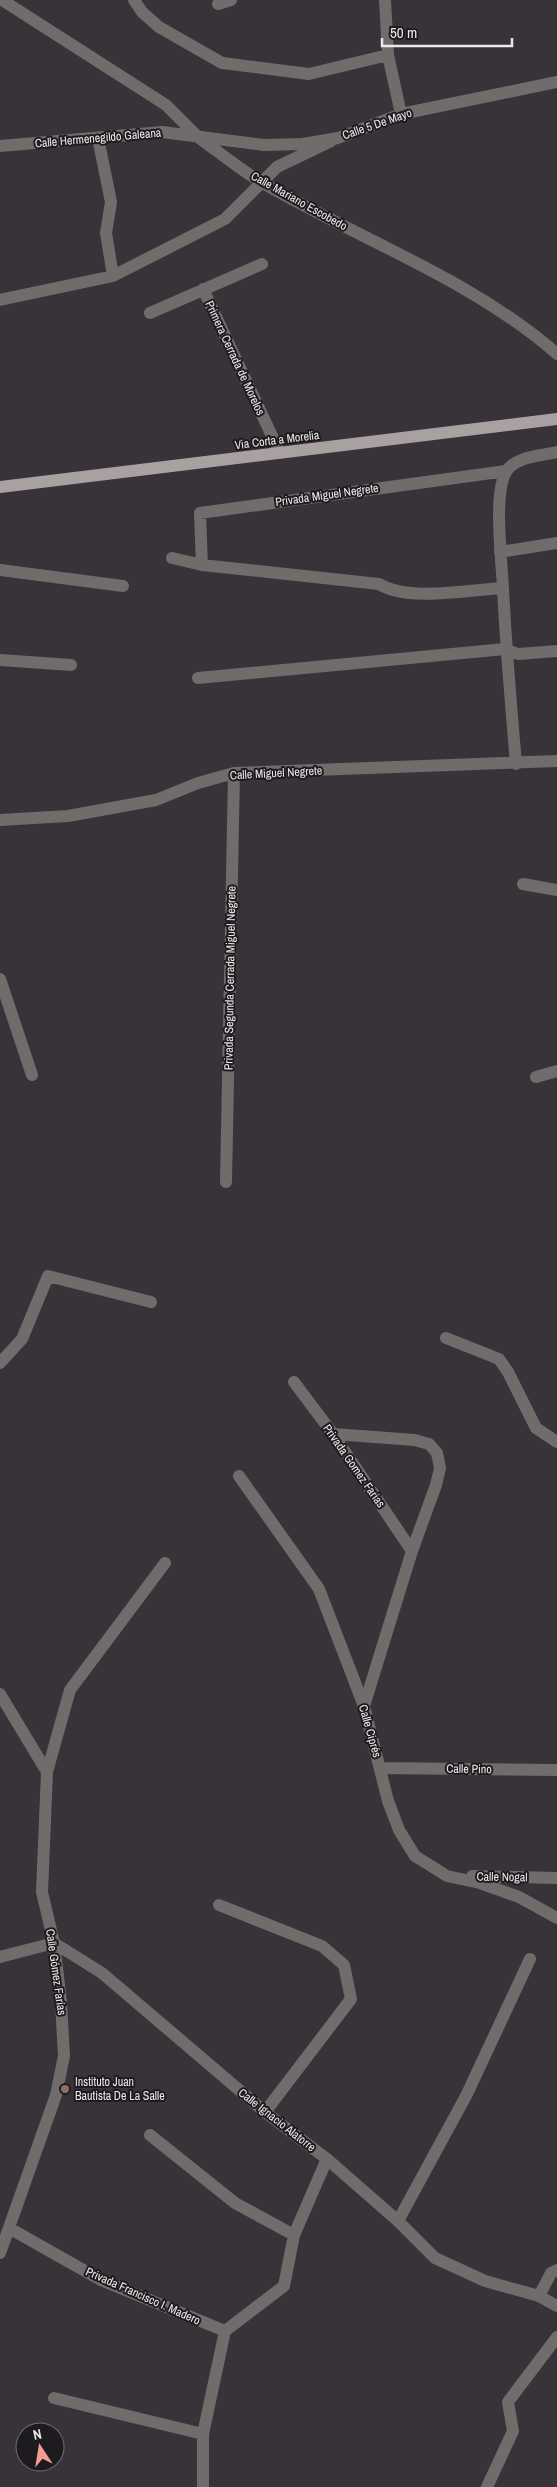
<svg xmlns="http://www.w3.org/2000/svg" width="557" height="2487" viewBox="0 0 557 2487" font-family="'Archivo Narrow',sans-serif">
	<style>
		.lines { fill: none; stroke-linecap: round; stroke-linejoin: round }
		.minor { stroke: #6f6c6b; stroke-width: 12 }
		.tertiary { stroke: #6f6c6b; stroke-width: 12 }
		.primary { stroke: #a9a1a1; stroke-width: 12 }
		.education-dot { fill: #8d6e63; stroke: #1d1b1e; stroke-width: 2 }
		.labels { text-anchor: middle; stroke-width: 4; stroke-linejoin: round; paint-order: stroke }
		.street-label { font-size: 12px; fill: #ebe8ec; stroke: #1d1b1e }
		.poi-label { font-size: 12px; fill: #ebe8ec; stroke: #1d1b1e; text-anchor: start }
	</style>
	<rect width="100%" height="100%" fill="#373338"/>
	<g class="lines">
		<path class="minor" d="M2 0 166 105 196 135
			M134 0 142 12 159 27 222 63 309 74 388 55
			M385 0 388 55 401 114
			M218 4 231 0
			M98 138 111 202 106 233 113 276
			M203 289 280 453
			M0 300 113 276 225 219 277 167 331 141
			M150 313 262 264
			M500 552 557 543
			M172 558 202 565 379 584C409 602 468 590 503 588
			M202 565 200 513 506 471
			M0 570 123 586
			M0 660 71 665
			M198 678 505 649 518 654 557 651
			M516 764C511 705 506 648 503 589 502 562 493 494 506 472 515 456 541 456 557 452
			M0 820 68 816 156 800 198 783 234 773 557 761
			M523 884 557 890
			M0 979 32 1075
			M536 1077 557 1071
			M226 1182 234 773
			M446 1338 499 1359 508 1372 536 1428 557 1442
			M0 1363 22 1339 48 1276 151 1302
			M294 1382 333 1434 412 1551
			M333 1434 415 1440 429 1444 437 1453 440 1468 436 1485 412 1551 364 1706
			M239 1476 319 1589 364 1706 388 1801 399 1830 415 1856 447 1876 480 1883 519 1897 557 1918
			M0 1694 47 1772 42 1892 54 1943 61 2002 64 2056 56 2095 0 2253
			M381 1768 557 1770
			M47 1772 70 1690 165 1563
			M472 1876 557 1878
			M219 1905 322 1946 344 1965 351 1999 265 2112
			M150 2135 235 2203 294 2235
			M398 2221 467 2094 530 1959
			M9 2228 101 2280 225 2331
			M539 2296 551 2273 557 2270
			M54 2398 203 2434
			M203 2487V2434L225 2331 284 2286 294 2235 327 2159
			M487 2487 513 2431 508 2402 557 2337"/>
		<path class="tertiary" d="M198 137C219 152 240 170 263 183 359 239 473 280 557 354
			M0 146 162 132 264 145 303 144 338 138 401 114 557 82
			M0 1957 54 1943 102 1973 265 2112 327 2159 398 2221 435 2258 485 2281 539 2296 557 2306"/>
		<path class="primary" d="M0 487 557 419"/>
	</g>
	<circle class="education-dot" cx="65" cy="2089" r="5"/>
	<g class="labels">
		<g class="street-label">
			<text transform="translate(377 124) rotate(-19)" y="4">Calle 5 De Mayo</text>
			<text transform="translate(98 138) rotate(-5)" y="4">Calle Hermenegildo Galeana</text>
			<text transform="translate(299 201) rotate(29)" y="4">Calle Mariano Escobedo</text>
			<text transform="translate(235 358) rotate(65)" y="4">Primera Cerrada de Morelos</text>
			<text transform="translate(277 440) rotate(-7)" y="4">Via Corta a Morelia</text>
			<text transform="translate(327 495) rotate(-8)" y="4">Privada Miguel Negrete</text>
			<text transform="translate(276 773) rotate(-3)" y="4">Calle Miguel Negrete</text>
			<text transform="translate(230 978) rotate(-89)" y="4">Privada Segunda Cerrada Miguel Negrete</text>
			<text transform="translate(354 1466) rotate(55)" y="4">Privada Gomez Farias</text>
			<text transform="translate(370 1731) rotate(74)" y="4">Calle Ciprés</text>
			<text transform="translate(469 1769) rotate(1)" y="4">Calle Pino</text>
			<text transform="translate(502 1877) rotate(1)" y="4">Calle Nogal</text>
			<text transform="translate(56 1972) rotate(82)" y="4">Calle Gómez Farías</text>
			<text transform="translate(277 2120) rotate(38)" y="4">Calle Ignacio Alatorre</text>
			<text transform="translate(143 2296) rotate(24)" y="4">Privada Francisco I. Madero</text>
		</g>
		<g class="poi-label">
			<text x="75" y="2086">Instituto Juan<tspan x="75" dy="14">Bautista De La Salle</tspan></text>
		</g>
	</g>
	<g transform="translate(40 2447) rotate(348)"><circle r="24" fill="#1d1b1e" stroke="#6f6d70"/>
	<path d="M0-4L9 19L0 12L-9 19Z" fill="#f59c92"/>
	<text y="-8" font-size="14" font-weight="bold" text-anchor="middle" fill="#ebe8ec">N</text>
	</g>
	<path d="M382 38v8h130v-8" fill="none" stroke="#ebe8ec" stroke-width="2.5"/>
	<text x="390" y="38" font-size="15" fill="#ebe8ec" stroke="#1d1b1e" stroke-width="4" paint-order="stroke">50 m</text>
</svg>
